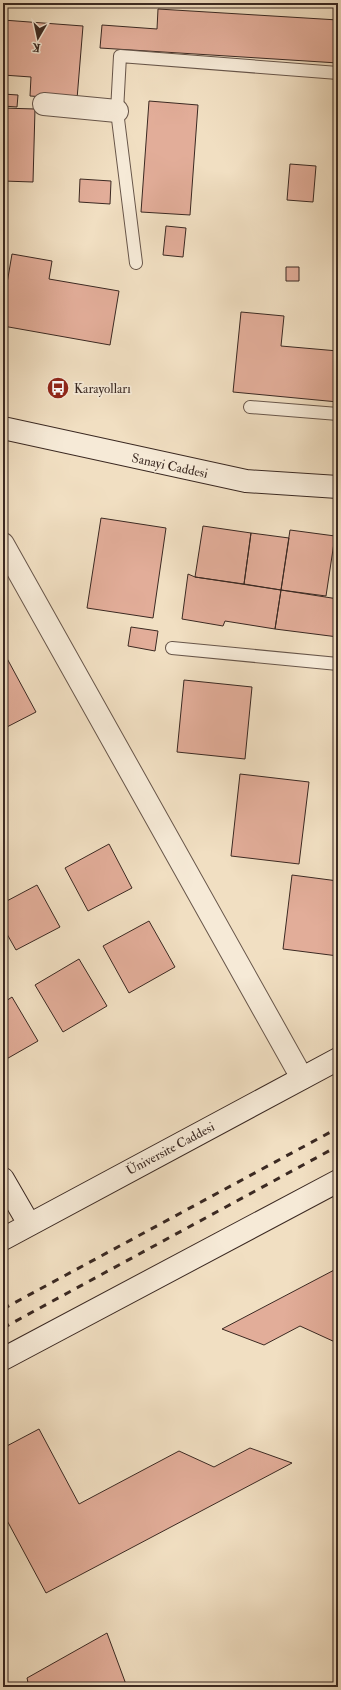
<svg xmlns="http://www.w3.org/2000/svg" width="341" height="1690" viewBox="0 0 341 1690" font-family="'IM FELL Double Pica',serif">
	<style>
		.building { fill: #e2ad99; stroke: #3b2922 }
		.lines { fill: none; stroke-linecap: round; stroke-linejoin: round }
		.lane-casing { stroke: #68564a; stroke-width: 14 }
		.street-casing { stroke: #68564a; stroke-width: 24 }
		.secondary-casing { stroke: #3b2922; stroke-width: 24 }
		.lane { stroke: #f6ead7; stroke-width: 12 }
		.street { stroke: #f6ead7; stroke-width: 22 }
		.secondary { stroke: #f6ead7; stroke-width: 22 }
		.rail { stroke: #3b2922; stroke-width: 3; stroke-dasharray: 7 7; stroke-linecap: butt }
		.labels { text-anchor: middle; stroke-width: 3.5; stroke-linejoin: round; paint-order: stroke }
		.poi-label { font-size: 13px; fill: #3b2922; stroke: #f6ead7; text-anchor: start }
		.street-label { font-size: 13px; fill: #3b2922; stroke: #f6ead7 }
	</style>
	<rect width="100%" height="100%" fill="#f1dfc2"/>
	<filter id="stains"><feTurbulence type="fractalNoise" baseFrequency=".005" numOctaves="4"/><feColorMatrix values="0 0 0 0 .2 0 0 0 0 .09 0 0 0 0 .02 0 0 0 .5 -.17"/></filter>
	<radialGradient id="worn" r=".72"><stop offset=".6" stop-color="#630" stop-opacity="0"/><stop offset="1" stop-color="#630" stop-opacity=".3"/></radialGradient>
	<path class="building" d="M158 9 338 20V63L100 48 102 25 157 29Z
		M3 20 83 26 77 99 30 96 31 77 3 75Z
		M3 94 18 95 17 107 3 106Z
		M149 101 198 105 190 215 141 212Z
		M3 108 35 109 33 182 3 181Z
		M290 164 316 166 313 202 287 200Z
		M80 179 111 181 110 204 79 202Z
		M166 226 186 228 183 257 163 255Z
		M12 254 52 261 49 279 119 291 110 345 3 326V307Z
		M286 267H299V281H286Z
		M241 312 284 316 281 346 338 351V402L233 392Z
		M101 518 166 528 153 618 87 608Z
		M203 526 251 533 244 584 195 577Z
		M290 530 335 536 326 596 281 590Z
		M251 533 289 538 281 590 244 584Z
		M188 574 195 577 281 590 275 629 225 621 223 626 182 619Z
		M281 590 338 599V637L275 629Z
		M131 627 158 631 155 651 128 646Z
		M3 651 36 712 3 729Z
		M184 680 252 687 245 759 177 752Z
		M240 774 309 782 299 864 231 856Z
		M109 844 132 888 88 911 65 868Z
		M292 875 338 881V956L283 949Z
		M37 885 60 927 16 950 3 927V903Z
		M149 921 175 967 129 993 103 946Z
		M79 959 107 1006 63 1032 35 985Z
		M12 997 38 1041 3 1061V1003Z
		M338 1268V1340L335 1342 300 1326 264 1345 222 1329Z
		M39 1429 79 1504 179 1451 214 1467 250 1448 292 1463 46 1593 3 1513V1448Z
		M107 1633 127 1687H29L27 1678Z"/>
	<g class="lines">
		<g class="lane-casing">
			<path id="lane" d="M136 263 117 111 120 56 338 73
				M250 407 338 414
				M172 648 338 664"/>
		</g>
		<g class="street-casing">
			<path id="street" d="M44 104 117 111
				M3 544 302 1078"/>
		</g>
		<g class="secondary-casing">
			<path id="secondary" d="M3 428 246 481 338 487
				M3 1179 29 1224
				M3 1239 338 1059
				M3 1359 338 1181"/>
		</g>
		<use href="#lane" class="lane"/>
		<use href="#street" class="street"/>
		<use href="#secondary" class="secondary"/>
		<path class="rail" d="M3 1309 338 1128
			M3 1328 338 1146"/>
	</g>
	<defs>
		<g id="bus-disc" transform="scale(1.15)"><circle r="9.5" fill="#8f2418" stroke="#f6ead7"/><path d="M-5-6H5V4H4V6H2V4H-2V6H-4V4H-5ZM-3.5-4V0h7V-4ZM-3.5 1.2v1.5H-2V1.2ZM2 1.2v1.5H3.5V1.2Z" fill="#fff"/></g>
	</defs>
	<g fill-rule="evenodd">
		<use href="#bus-disc" x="58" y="388"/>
	</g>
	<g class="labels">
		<g class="poi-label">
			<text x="74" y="393">Karayolları</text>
		</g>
		<g class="street-label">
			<text transform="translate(170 465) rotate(12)" y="5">Sanayi Caddesi</text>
			<text transform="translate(170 1148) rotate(-28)" y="5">Üniversite Caddesi</text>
		</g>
	</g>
	<rect width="341" height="1690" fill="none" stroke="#f1dfc2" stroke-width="16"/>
	<rect x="4" y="4" width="333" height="1682" fill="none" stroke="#3b2922" stroke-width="2"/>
	<rect x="8" y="8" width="325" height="1674" fill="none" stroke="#3b2922"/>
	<g transform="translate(38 38) rotate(189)" stroke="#f6ead7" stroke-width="3" paint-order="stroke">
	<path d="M0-3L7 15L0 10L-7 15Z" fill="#3b2922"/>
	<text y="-6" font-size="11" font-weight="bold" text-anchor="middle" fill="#3b2922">K</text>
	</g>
	<rect width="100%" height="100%" filter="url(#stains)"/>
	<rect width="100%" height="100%" fill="url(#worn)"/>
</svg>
